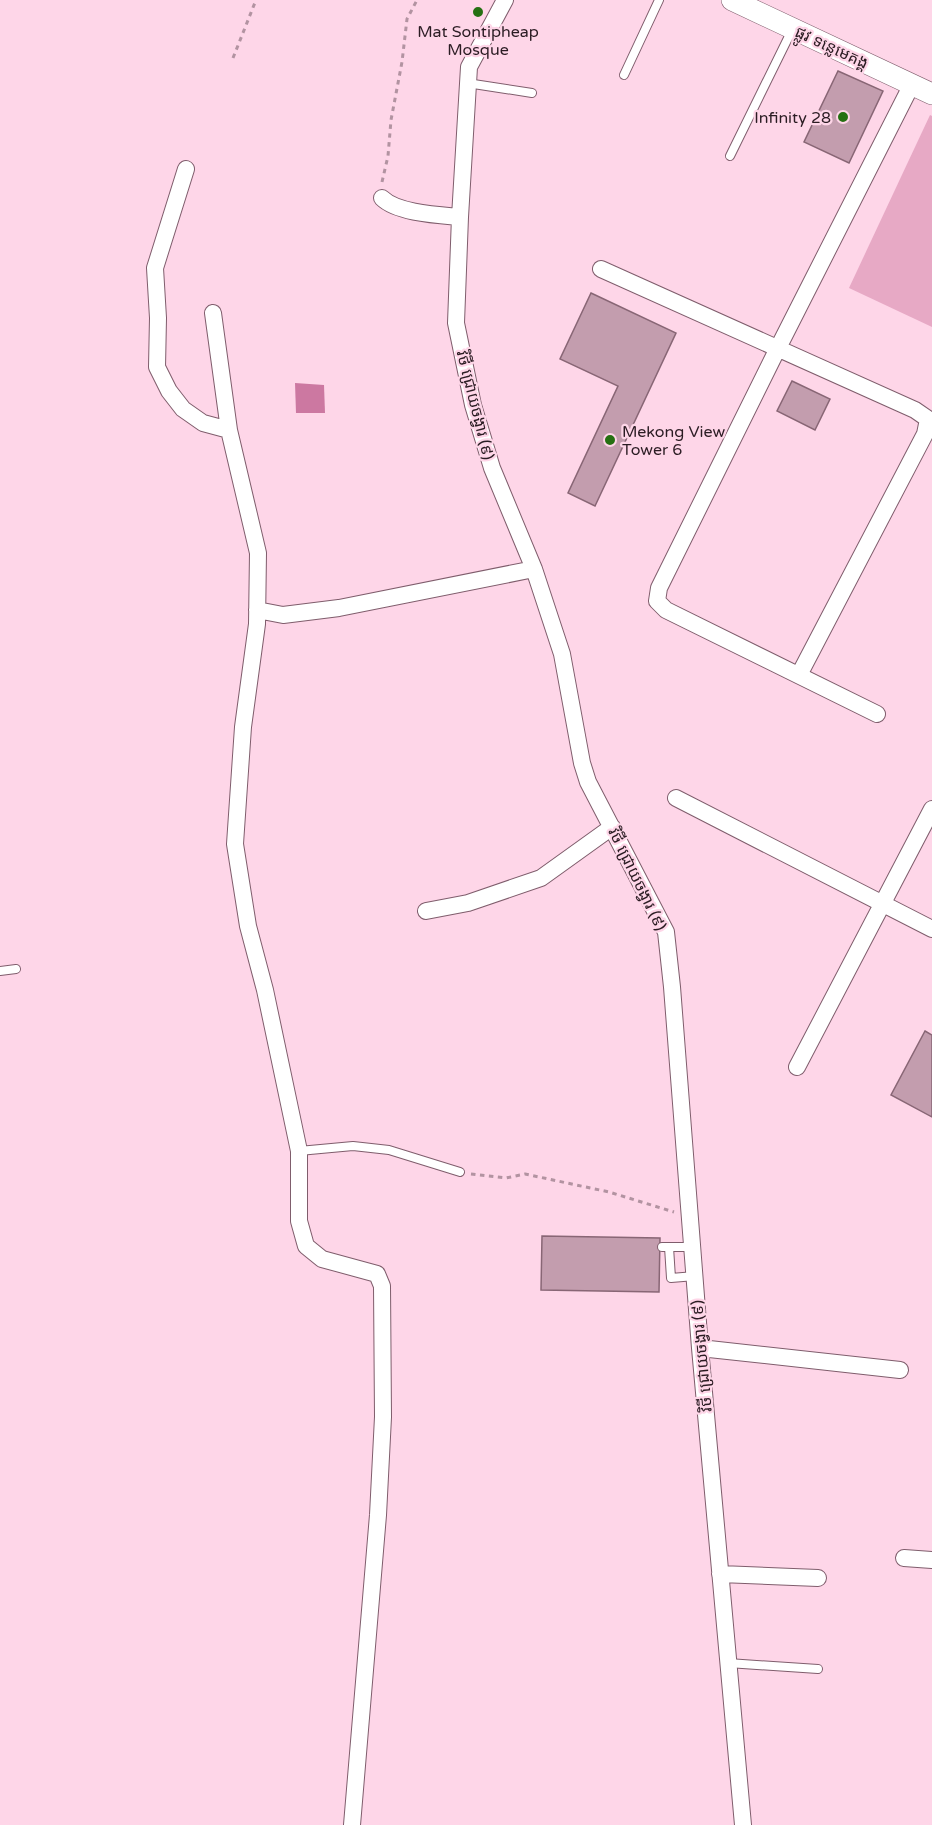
<svg xmlns="http://www.w3.org/2000/svg" width="932" height="1825" viewBox="0 0 932 1825" font-family="'Varela Round','Noto Sans Khmer',sans-serif">
	<style>
		.green { fill: #e7a9c5 }
		.water { fill: #cc78a1 }
		.building { fill: #c39dae; stroke: #886675; stroke-width: 1.5 }
		.lines { fill: none; stroke-linecap: round; stroke-linejoin: round }
		.service-casing { stroke: #7f5d6c; stroke-width: 10 }
		.minor-casing { stroke: #7f5d6c; stroke-width: 18 }
		.tertiary-casing { stroke: #7f5d6c; stroke-width: 22 }
		.path { stroke: #b293a1; stroke-width: 3; stroke-dasharray: 4.5 4.5; stroke-linecap: butt }
		.service { stroke: #fff; stroke-width: 8 }
		.minor { stroke: #fff; stroke-width: 16 }
		.tertiary { stroke: #fff; stroke-width: 21 }
		.poi-dot { fill: #257012; stroke: #fed6e8; stroke-width: 2 }
		.labels { text-anchor: middle; stroke-width: 4.5; stroke-linejoin: round; paint-order: stroke }
		.poi-label { font-size: 16px; fill: #2b1c23; stroke: #fed6e8 }
		.street-label { font-size: 16px; fill: #2b1c23; stroke: #fed6e8 }
	</style>
	<rect width="100%" height="100%" fill="#fed6e8"/>
	<path class="green" d="M930 115 932 116V327L849 288Z"/>
	<path class="water" d="M295 383 324 385 325 413H296Z"/>
	<path class="building" d="M838 71 883 91 849 163 804 142Z
		M591 293 676 333 595 506 568 493 618 386 560 359Z
		M792 381 830 399 815 430 777 411Z
		M925 1031 932 1035V1117L891 1095Z
		M542 1236 660 1238 659 1292 541 1290Z"/>
	<g class="lines">
		<g class="service-casing">
			<path id="service" d="M624 75 659 0
				M467 83 532 93
				M730 156 792 30
				M0 971 16 969
				M299 1151 353 1146 389 1150 460 1172
				M662 1247H693
				M669 1247 671 1278 695 1276
				M728 1663 818 1669"/>
		</g>
		<g class="minor-casing">
			<path id="minor" d="M505 0 469 67 460 217 456 323 473 405 492 468 534 569 562 654 582 763 588 782 666 932 672 987 700 1348 743 1825
				M186 169 155 268 158 318 157 367 169 391 183 409 203 423 229 430
				M382 198C397 213 438 215 460 217
				M601 269 915 410 928 419 925 434 799 675
				M213 313 229 430 258 553 257 624 243 727 235 844 248 926 265 990 299 1151V1221L306 1246 322 1259 377 1274 382 1286 383 1417 378 1515 352 1825
				M257 610 283 615 339 608 534 569
				M877 714 666 610 657 601 659 588 777 350 912 84
				M676 798 932 929
				M426 911 468 903 541 878 612 827
				M797 1067 932 809
				M700 1348 900 1370
				M904 1558 932 1560
				M720 1574 818 1578"/>
		</g>
		<g class="tertiary-casing">
			<path id="tertiary" d="M732 0 932 94"/>
		</g>
		<path class="path" d="M233 58 256 0
			M382 182 388 156 391 120 402 62 407 19 417 0
			M471 1174 506 1178 525 1174 609 1192 674 1212"/>
		<use href="#service" class="service"/>
		<use href="#minor" class="minor"/>
		<use href="#tertiary" class="tertiary"/>
	</g>
	<g class="poi-dot">
		<circle cx="478" cy="12" r="6"/>
		<circle cx="843" cy="117" r="6"/>
		<circle cx="610" cy="440" r="6"/>
	</g>
	<g class="labels">
		<g class="poi-label">
			<text x="478" y="37">Mat Sontipheap<tspan x="478" dy="18">Mosque</tspan></text>
			<text x="831" y="123" text-anchor="end">Infinity 28</text>
			<text x="622" y="437" text-anchor="start">Mekong View<tspan x="622" dy="18">Tower 6</tspan></text>
		</g>
		<g class="street-label">
			<text transform="translate(832 47) rotate(25)" y="6">ផ្លូវ ទន្លេមេគង្គ</text>
			<text transform="translate(476 405) rotate(76)" y="6">វិថី ជ្រោយចង្វារ (៩)</text>
			<text transform="translate(638 879) rotate(64)" y="6">វិថី ជ្រោយចង្វារ (៩)</text>
			<text transform="translate(701 1356) rotate(-95)" y="6">វិថី ជ្រោយចង្វារ (៩)</text>
		</g>
	</g>
</svg>
